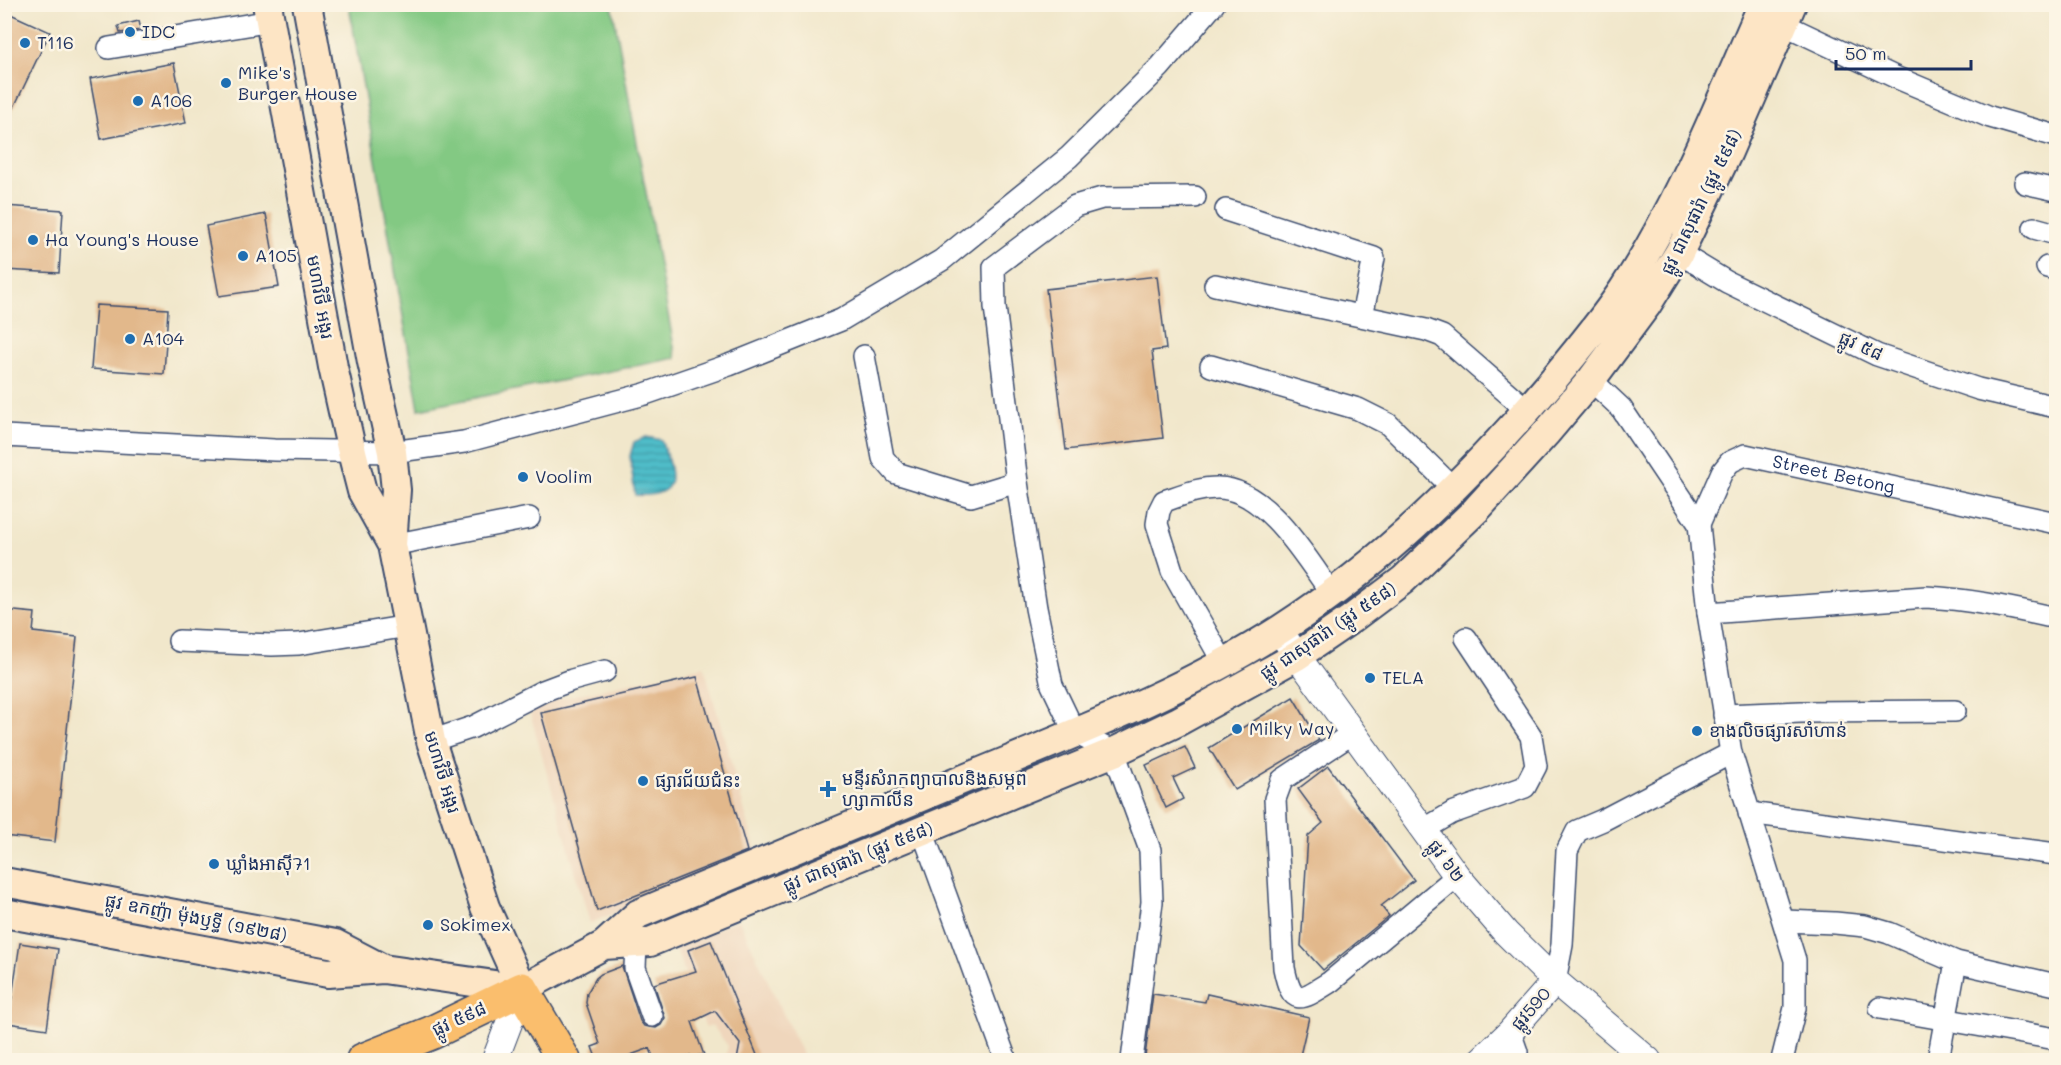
<svg xmlns="http://www.w3.org/2000/svg" width="2061" height="1065" viewBox="0 0 2061 1065" font-family="Mali,'Noto Sans Khmer',sans-serif">
	<style>
		.built { fill: #efd6bc }
		.green { fill: #83c983; stroke: #4f7c70; stroke-width: 1.5 }
		.water { fill: url(#water-rules); stroke: #367694; stroke-width: 1.5 }
		.building { fill: #e2b88b }
		.lines { fill: none; stroke-linecap: round; stroke-linejoin: round }
		.minor-casing { stroke: #3b4b6e; stroke-width: 24 }
		.tertiary-casing { stroke: #3b4b6e; stroke-width: 28 }
		.secondary-casing { stroke: #3b4b6e; stroke-width: 32 }
		.primary-casing { stroke: #3b4b6e; stroke-width: 36 }
		.minor { stroke: #fff; stroke-width: 21 }
		.tertiary { stroke: #fff; stroke-width: 26 }
		.secondary { stroke: #fde5c5; stroke-width: 28 }
		.primary { stroke: #fabe6d; stroke-width: 33 }
		.poi-dot { fill: #1f6fb2; stroke: #fcf5e5; stroke-width: 2 }
		.labels { text-anchor: middle; stroke-width: 5; stroke-linejoin: round; paint-order: stroke }
		.poi-label { font-size: 18px; fill: #1b2f5e; stroke: #fcf5e5; text-anchor: start }
		.street-label { font-size: 18px; fill: #1b2f5e; stroke: #fcf5e5 }
	</style>
	<defs>
		<pattern id="water-rules" width="6" height="5" patternUnits="userSpaceOnUse" patternTransform="scale(1.5)"><rect width="6" height="5" fill="#50bdc9"/><path d="M0 2.5h6" fill="none" stroke="#429aa6"/></pattern>
	</defs>
	<rect width="100%" height="100%" fill="#fcf5e5"/>
	<filter id="ink" filterUnits="userSpaceOnUse"><feTurbulence type="fractalNoise" baseFrequency=".0167" numOctaves="2"/><feDisplacementMap in="SourceGraphic" scale="12" xChannelSelector="R" yChannelSelector="G"/><feConvolveMatrix kernelMatrix="1 2 1 2 8 2 1 2 1" color-interpolation-filters="sRGB"/></filter>
	<filter id="wash" filterUnits="userSpaceOnUse"><feTurbulence type="fractalNoise" baseFrequency=".008" numOctaves="4" result="noise"/><feDisplacementMap in="SourceGraphic" scale="24" xChannelSelector="R" yChannelSelector="G"/><feGaussianBlur stdDeviation="1.35" result="paint"/><feColorMatrix in="noise" values="0 0 0 0 0 0 0 0 0 0 0 0 0 0 0 0 0 1.4 0 .05"/><feComposite in="paint" operator="in"/></filter>
	<g filter="url(#wash)">
		<rect width="100%" height="100%" fill="#f1e7cb"/>
		<path class="built" d="M704 666 757 855 590 923 528 706Z
			M739 920 805 1060H725L728 1046 712 1025 706 1028 674 944Z"/>
		<path class="green" d="M349 5H612L676 358 419 409Z"/>
		<path class="water" d="M646 437 661 440C673 473 683 498 635 495L630 456 634 442Z"/>
		<g id="blocks">
			<path class="building" d="M4 11 50 32 4 128Z
				M139 21 141 30 120 33 118 26Z
				M174 63 186 123 101 139 90 79Z
				M4 206 63 210 59 273 4 270Z
				M266 214 279 287 219 296 206 226Z
				M1157 276 1166 349 1152 351 1163 438 1066 450 1046 289Z
				M96 305 168 309 164 374 91 369Z
				M4 610 35 613 33 632 77 637 55 842 4 836Z
				M697 677 747 851 597 911 541 713Z
				M1293 697 1319 740 1235 790 1209 748Z
				M1185 747 1195 768 1173 778 1183 799 1166 808 1146 765Z
				M1328 766 1414 880 1381 906 1389 916 1323 970 1301 946 1308 836 1323 823 1298 789Z
				M711 941 759 1060H737L740 1044 715 1011 692 1022 704 1055 654 1060 650 1048 617 1060H597L592 1047 600 1044 586 1003 587 993 596 978 601 974 622 966 640 1021 644 1026 656 1028 661 1025 665 1018 654 984 696 971 688 950Z
				M20 943 58 949 47 1029 8 1023Z
				M1153 994 1205 1002 1207 994 1309 1017 1299 1060H1171L1145 1057Z"/>
		</g>
	</g>
	<g filter="url(#ink)">
		<use href="#blocks" fill-opacity="0" stroke="#3b4b6e" stroke-width="1.5"/>
		<g class="lines">
			<g class="minor-casing">
				<g id="minor">
					<path d="M1783 24 1895 77 1990 117 2056 136"/>
					<path d="M109 48 271 21"/>
					<path d="M2025 183 2056 190"/>
					<path d="M1226 210 1374 258 1362 316"/>
					<path d="M2034 228 2056 234"/>
					<path d="M1679 253 1727 282 1877 355 1978 389 2056 407"/>
					<path d="M2047 267 2056 269"/>
					<path d="M1215 285 1426 330 1442 336 1527 410"/>
					<path d="M864 356 883 458 896 473 971 496 1017 482"/>
					<path d="M1211 366 1358 409 1388 424 1454 489"/>
					<path d="M1591 380 1621 408 1699 524 1708 613 1731 753 1795 960V1008L1782 1060"/>
					<path d="M4 436 274 450 392 452 464 442 645 394 729 365 841 320 942 260 1069 157 1160 67 1214 4"/>
					<path id="s1" d="M1699 524 1722 472 1730 462 1745 455 2056 523"/>
					<path d="M392 545 529 518"/>
					<path d="M1708 613 1926 597C1967 599 2006 607 2047 616"/>
					<path d="M179 641 272 645 299 644 408 626"/>
					<path d="M1223 662 1172 571 1157 524 1159 511 1164 501C1182 495 1198 488 1217 488 1265 487 1307 559 1332 594"/>
					<path d="M1724 715 1801 712 1955 711"/>
					<path d="M1353 733 1282 780 1275 799 1284 968C1292 1007 1300 1001 1330 982L1457 876"/>
					<path d="M431 741 473 727 543 691 572 680 605 671"/>
					<path d="M1749 813 2056 854"/>
					<path d="M922 830 1006 1060"/>
					<path d="M1423 830 1452 813 1525 787 1536 766 1531 736 1466 638"/>
					<path d="M1784 921 1835 923 1865 926 1889 933 1956 962 2056 985"/>
					<path d="M636 943 635 968 652 1016"/>
					<path d="M1555 981 1562 945 1567 851 1577 831 1603 820 1731 753"/>
					<path d="M1880 1008 2056 1039"/>
					<path d="M1510 1032 1517 1052 1515 1060"/>
					<path d="M1132 1060 1152 902 1150 850 1114 752 1075 733 1052 685 1036 608 1017 482 995 307 994 267 1075 206 1102 198 1195 197"/>
					<path d="M1938 1060 1956 962"/>
				</g>
			</g>
			<g class="tertiary-casing">
				<path id="tertiary" d="M1279 630 1297 656 1457 876 1506 933 1555 981 1648 1060
					M495 1060 522 989
					M1481 1060 1510 1032 1555 981"/>
			</g>
			<g class="secondary-casing">
				<path id="secondary" d="M267 4 333 367 352 452 362 491 392 545
					M307 4 372 362 392 452 396 490 392 545 431 741 485 907 522 989
					M4 882 335 944 383 969
					M4 913 328 973 383 969 522 989
					M604 945 650 942 1114 752 1177 722 1297 656 1351 619 1403 580 1476 510 1547 432 1591 380 1646 306 1679 253 1728 152 1792 4
					M522 989 604 945 638 914C753 866 867 819 981 772 1083 730 1188 689 1281 629 1383 563 1470 477 1549 385 1574 354 1601 323 1623 290 1681 202 1720 101 1763 4"/>
			</g>
			<g class="primary-casing">
				<path id="primary" d="M363 1060 431 1033 522 989 564 1060"/>
			</g>
			<use href="#minor" class="minor"/>
			<use href="#tertiary" class="tertiary"/>
			<use href="#secondary" class="secondary"/>
			<use href="#primary" class="primary"/>
		</g>
	</g>
	<g class="poi-dot">
		<circle cx="130" cy="32" r="6"/>
		<circle cx="25" cy="43" r="6"/>
		<circle cx="226" cy="83" r="6"/>
		<circle cx="138" cy="101" r="6"/>
		<circle cx="33" cy="240" r="6"/>
		<circle cx="243" cy="256" r="6"/>
		<circle cx="130" cy="339" r="6"/>
		<circle cx="523" cy="477" r="6"/>
		<circle cx="1370" cy="678" r="6"/>
		<circle cx="1237" cy="729" r="6"/>
		<circle cx="1697" cy="731" r="6"/>
		<circle cx="643" cy="781" r="6"/>
		<path d="M825 780h6v6h6v6h-6v6h-6v-6h-6v-6h6z"/>
		<circle cx="214" cy="864" r="6"/>
		<circle cx="428" cy="925" r="6"/>
	</g>
	<g class="labels">
		<g class="poi-label">
			<text x="142" y="38">IDC</text>
			<text x="37" y="49">T116</text>
			<text x="238" y="79">Mike's<tspan x="238" dy="21">Burger House</tspan></text>
			<text x="150" y="107">A106</text>
			<text x="45" y="246">Ha Young's House</text>
			<text x="255" y="262">A105</text>
			<text x="142" y="345">A104</text>
			<text x="535" y="483">Voolim</text>
			<text x="1382" y="684">TELA</text>
			<text x="1249" y="735">Milky Way</text>
			<text x="1709" y="737">ខាងលិចផ្សារសាំហាន់</text>
			<text x="842" y="785">មន្ទីរសំរាកព្យាបាលនិងសម្ភព<tspan x="842" dy="21">ហ្សាកាលីន</tspan></text>
			<text x="655" y="787">ផ្សារជ័យជំនះ</text>
			<text x="226" y="870">ឃ្លាំងអាសុី71</text>
			<text x="440" y="931">Sokimex</text>
		</g>
		<g class="street-label">
			<text transform="translate(1701 202) rotate(-64)" y="6">ផ្លូវ ជាសុផារ៉ា (ផ្លូវ ៥៩៨)</text>
			<text transform="translate(320 297) rotate(80)" y="6">មហាវិថី អង្គរ</text>
			<text transform="translate(1861 346) rotate(24)" y="6">ផ្លូវ ៥៨</text>
			<text dy="6" stroke="none"><textPath href="#s1" startOffset="177">Street Betong</textPath></text>
			<text transform="translate(1328 631) rotate(-34)" y="6">ផ្លូវ ជាសុផារ៉ា (ផ្លូវ ៥៩៨)</text>
			<text transform="translate(442 772) rotate(73)" y="6">មហាវិថី អង្គរ</text>
			<text transform="translate(858 857) rotate(-22)" y="6">ផ្លូវ ជាសុផារ៉ា (ផ្លូវ ៥៩៨)</text>
			<text transform="translate(1446 861) rotate(53)" y="6">ផ្លូវ ៦២</text>
			<text transform="translate(196 918) rotate(11)" y="6">ផ្លូវ ឧកញ៉ា ម៉ុងឫទ្ធី (១៩២៨)</text>
			<text transform="translate(1531 1009) rotate(-49)" y="6">ផ្លូវ590</text>
			<text transform="translate(459 1019) rotate(-25)" y="6">ផ្លូវ ៥៩៨</text>
		</g>
	</g>
	<rect width="2061" height="1065" fill="none" stroke="#fcf5e5" stroke-width="24"/>
	<path d="M1836 60v9h135v-9" fill="none" stroke="#1b2f5e" stroke-width="3"/>
	<text x="1845" y="60" font-size="18" fill="#1b2f5e" stroke="#fcf5e5" stroke-width="4.5" paint-order="stroke">50 m</text>
</svg>
